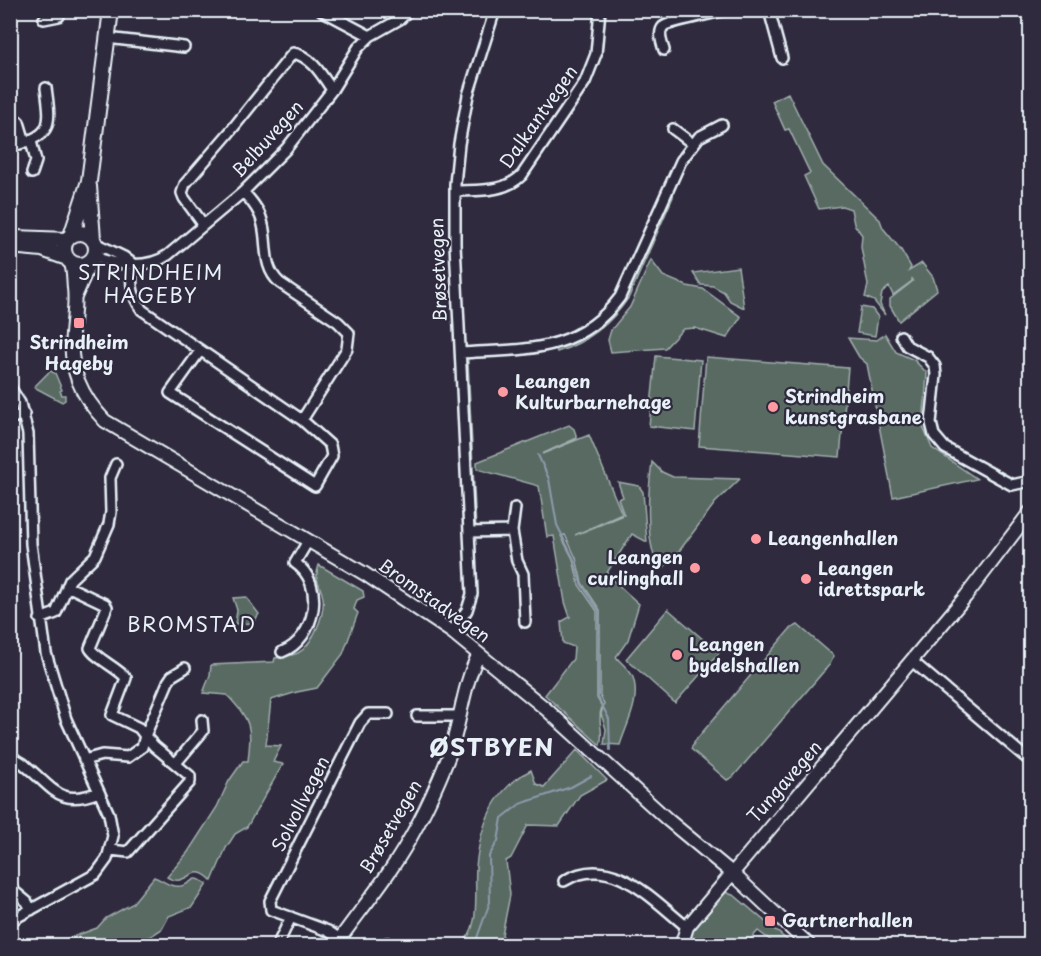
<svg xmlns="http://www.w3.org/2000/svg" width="1041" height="956" viewBox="0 0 1041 956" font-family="'Playpen Sans',sans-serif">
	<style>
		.green { fill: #596a62; stroke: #a0aead; stroke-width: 1.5 }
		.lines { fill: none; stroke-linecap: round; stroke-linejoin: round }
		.stream { stroke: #8c9bac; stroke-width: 2 }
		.minor-casing { stroke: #e8f1f8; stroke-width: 14 }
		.tertiary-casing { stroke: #e8f1f8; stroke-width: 16 }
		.secondary-casing { stroke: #e8f1f8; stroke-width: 18 }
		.minor { stroke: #2f2a3d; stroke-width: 9 }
		.tertiary { stroke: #2f2a3d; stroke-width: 12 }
		.secondary { stroke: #2f2a3d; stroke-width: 14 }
		.poi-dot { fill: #ff9aa2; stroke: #2f2a3d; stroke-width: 2 }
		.labels { text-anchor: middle; stroke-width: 4.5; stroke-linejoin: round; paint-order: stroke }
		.street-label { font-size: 18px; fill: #e8f1f8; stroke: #2f2a3d }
		.poi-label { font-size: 18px; font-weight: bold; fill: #e8f1f8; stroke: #2f2a3d; text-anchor: start }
		.neighbourhood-label { font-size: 20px; letter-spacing: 1.5px; fill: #e8f1f8; stroke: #2f2a3d }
		.district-label { font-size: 24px; font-weight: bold; letter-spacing: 1.5px; fill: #e8f1f8; stroke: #2f2a3d }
	</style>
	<rect width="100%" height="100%" fill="#2f2a3d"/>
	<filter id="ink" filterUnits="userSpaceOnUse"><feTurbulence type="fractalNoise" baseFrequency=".0167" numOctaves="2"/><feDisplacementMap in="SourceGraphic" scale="12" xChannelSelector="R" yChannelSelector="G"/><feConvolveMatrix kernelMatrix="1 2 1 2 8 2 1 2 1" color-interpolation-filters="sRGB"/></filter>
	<g filter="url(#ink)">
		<path class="green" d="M788 93 823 165 880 220 883 228 901 250 911 267 909 271 922 263 933 277 937 290 899 321 890 306V299L913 281 912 278V281L893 295 889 287 882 293 880 304 885 315 874 301 865 297 868 285 861 247 862 235 854 224 851 209 842 206 819 209 804 176 810 173 789 129 785 130 772 101Z
			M674 187 673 197 629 297C611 324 588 342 557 352L556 349C585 338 606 323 623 298Z
			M651 260 663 276 687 286 703 289 741 317 727 338 695 328 683 329 665 348 611 352 608 340 611 330 630 307Z
			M738 267 744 308 730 301 724 292 713 286 701 285 693 273Z
			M861 307 872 309 878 317 875 336 857 333Z
			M885 334 896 352 914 360 927 373 923 427 932 448 977 479 893 497 867 364 859 357 848 338 877 340Z
			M656 356 701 360 695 431 649 426Z
			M706 357 848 368 840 457 699 446Z
			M468 361 476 530 473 526 464 368Z
			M50 371 55 373 62 390 60 391 62 395H65V400L62 402 34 387Z
			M569 425 574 429 577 438 542 454 589 435 622 514 575 535 624 515 618 499 623 497 618 482 639 486 643 492 647 542 632 534 606 574 639 604 628 640 616 657C621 663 628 668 632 675 642 698 627 723 620 745L604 744 606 729 601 714 604 704 600 696V610L582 583 576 558 565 535 561 536 573 559 579 585 597 611V698L602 707C596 720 605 732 600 745L545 695 573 659 574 647 563 643 561 622 570 617 565 602 554 536 547 537 539 486 477 469V462Z
			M652 462 662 472 673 477 740 479 715 503 677 554 661 570C644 547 648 491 652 462Z
			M319 565 363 591 364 597 357 600 354 609 358 613 343 654 317 688 297 692 271 700 266 745 281 746 273 762 283 764 247 827 235 834 226 848 212 881C191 859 187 890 167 877L188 852 217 807 229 781 243 761H248C252 725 251 721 227 695L203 693 210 675 211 665 274 662 275 658C282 657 291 656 298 653 313 645 325 614 323 598 321 584 313 581 319 565Z
			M246 597 259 614 253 623 235 624 237 610 233 598Z
			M668 609 719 653 675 703 626 659Z
			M798 625 834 656 830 664 733 777 727 780 691 749 695 741 790 629Z
			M577 750 607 780 580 795 559 826 528 825 511 858 506 861 510 895 502 935 508 942 506 945H460C482 929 474 892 476 867 480 826 493 789 531 770L536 784 544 787Z
			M154 877C163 880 170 888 181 886 195 883 190 873 207 884L192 907 169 916 162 929 143 941 140 945H50L97 928 106 918 132 904Z
			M725 892 735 896 793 945H777L758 931 745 945 685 946C690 925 709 904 725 892Z"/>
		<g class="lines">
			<path class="stream" d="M538 455 549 479 557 525 574 559 581 584 599 611 598 697 609 719 610 750
				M474 946 490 902 489 856 498 841 502 818 520 804 571 787 591 776"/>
			<g class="minor-casing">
				<path id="minor" d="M321 10 370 36
					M769 10 782 58
					M44 19 59 16
					M107 38 184 47
					M664 50C662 44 658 32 663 27 665 23 715 13 725 10
					M10 115 19 122 25 142
					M673 129 693 144
					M31 141 36 161 32 173
					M10 147C51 135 52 129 46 88
					M455 191C479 190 504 193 522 175L585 82 596 54 600 10
					M243 192C252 201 261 212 263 225 268 245 262 267 280 283L338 322 349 333 347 349 302 420
					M203 224 184 198 182 193 185 184 229 133 293 53C311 56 322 75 332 90
					M95 243 124 257 133 264
					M94 257C118 265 146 270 168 255L243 192 286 149 332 90 358 48 370 36 400 19 409 10
					M133 264C130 282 131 295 142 310L302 420 330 445 332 456 315 486 170 393 200 351
					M901 336 907 346 928 357 935 366 936 375 931 423 934 435 945 448 1012 485 1030 481
					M461 353C525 349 578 354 620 297L681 161 699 137 722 125
					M10 387 20 403 28 434 31 544 46 653 66 719 109 814 113 836 107 859 96 874 10 921
					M10 419 24 414
					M512 531 515 508
					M469 532 512 531 517 561 523 574 525 622
					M67 586 105 604 107 607 90 648C95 658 118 668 126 678L112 715 139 728 145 736 168 682 172 676 185 668
					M40 619 56 613 70 580 95 556 109 524 111 512 110 478 116 464
					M452 632 467 610 472 594 455 244V184L459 144 468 95 495 10
					M282 652C316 639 326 583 295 563L308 541
					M912 661 1030 761
					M417 716H460
					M10 758C18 759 22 762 27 767 55 790 60 807 99 792
					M84 760 102 755 128 757 142 747 145 736
					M176 763 203 731 202 720
					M111 850 128 852 190 782V776L154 746 145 736
					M564 881C611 852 652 899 687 927
					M10 888 27 902 31 910
					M340 939 328 931 271 910 270 901 360 723 368 714H388
					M249 945 252 946
					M277 946 291 917
					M386 946 387 943"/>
			</g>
			<g class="tertiary-casing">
				<path id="tertiary" d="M70 261C74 270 73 278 74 288 76 303 73 318 72 334 69 369 81 396 105 421L365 574 452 632 546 709 668 820 732 873 810 946
					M75 297 91 260
					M335 946C352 921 372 897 389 872 412 839 431 800 446 763 461 728 461 688 479 654
					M681 946 687 927 966 596 1030 512"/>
			</g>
			<g class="secondary-casing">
				<path id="secondary" d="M89 186 93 239
					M64 249a16 16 0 1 1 32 0a16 16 0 1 1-32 0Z
					M71 236 89 181 111 10
					M15 238 67 240
					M10 246 42 249 67 258"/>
			</g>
			<use href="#minor" class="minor"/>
			<use href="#tertiary" class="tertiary"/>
			<use href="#secondary" class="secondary"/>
		</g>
	</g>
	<g class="poi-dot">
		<rect x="73" y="317" width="12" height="12" rx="3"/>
		<circle cx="503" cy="392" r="6"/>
		<circle cx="773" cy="407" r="6"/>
		<circle cx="756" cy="539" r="6"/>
		<circle cx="695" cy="568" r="6"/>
		<circle cx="806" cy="579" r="6"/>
		<circle cx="677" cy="655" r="6"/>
		<rect x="764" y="915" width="12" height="12" rx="3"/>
	</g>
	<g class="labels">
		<g class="street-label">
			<text transform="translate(539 117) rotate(-55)" y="6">Dalkantvegen</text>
			<text transform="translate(268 139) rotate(-48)" y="6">Belbuvegen</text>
			<text transform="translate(439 270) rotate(-92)" y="6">Brøsetvegen</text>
			<text transform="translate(434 601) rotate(35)" y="6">Bromstadvegen</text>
			<text transform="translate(785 782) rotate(-49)" y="6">Tungavegen</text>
			<text transform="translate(301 804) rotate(-63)" y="6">Solvollvegen</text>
			<text transform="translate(391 827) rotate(-60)" y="6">Brøsetvegen</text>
		</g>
		<g class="poi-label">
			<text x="79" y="349" text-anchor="middle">Strindheim<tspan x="79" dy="21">Hageby</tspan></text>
			<text x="515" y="388">Leangen<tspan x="515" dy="21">Kulturbarnehage</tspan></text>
			<text x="785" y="403">Strindheim<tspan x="785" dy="21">kunstgrasbane</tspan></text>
			<text x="768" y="545">Leangenhallen</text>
			<text x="683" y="564" text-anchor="end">Leangen<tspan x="683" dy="21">curlinghall</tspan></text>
			<text x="818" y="575">Leangen<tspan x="818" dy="21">idrettspark</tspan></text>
			<text x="689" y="651">Leangen<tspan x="689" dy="21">bydelshallen</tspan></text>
			<text x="782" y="927">Gartnerhallen</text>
		</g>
		<g class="neighbourhood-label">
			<text x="151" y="280">STRINDHEIM<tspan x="151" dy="23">HAGEBY</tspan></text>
			<text x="192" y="632">BROMSTAD</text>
		</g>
		<g class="district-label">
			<text x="492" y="756">ØSTBYEN</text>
		</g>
	</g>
	<rect width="1041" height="956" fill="none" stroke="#2f2a3d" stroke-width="36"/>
	<rect x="18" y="18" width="1005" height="920" fill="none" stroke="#e8f1f8" stroke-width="2" filter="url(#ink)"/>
</svg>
